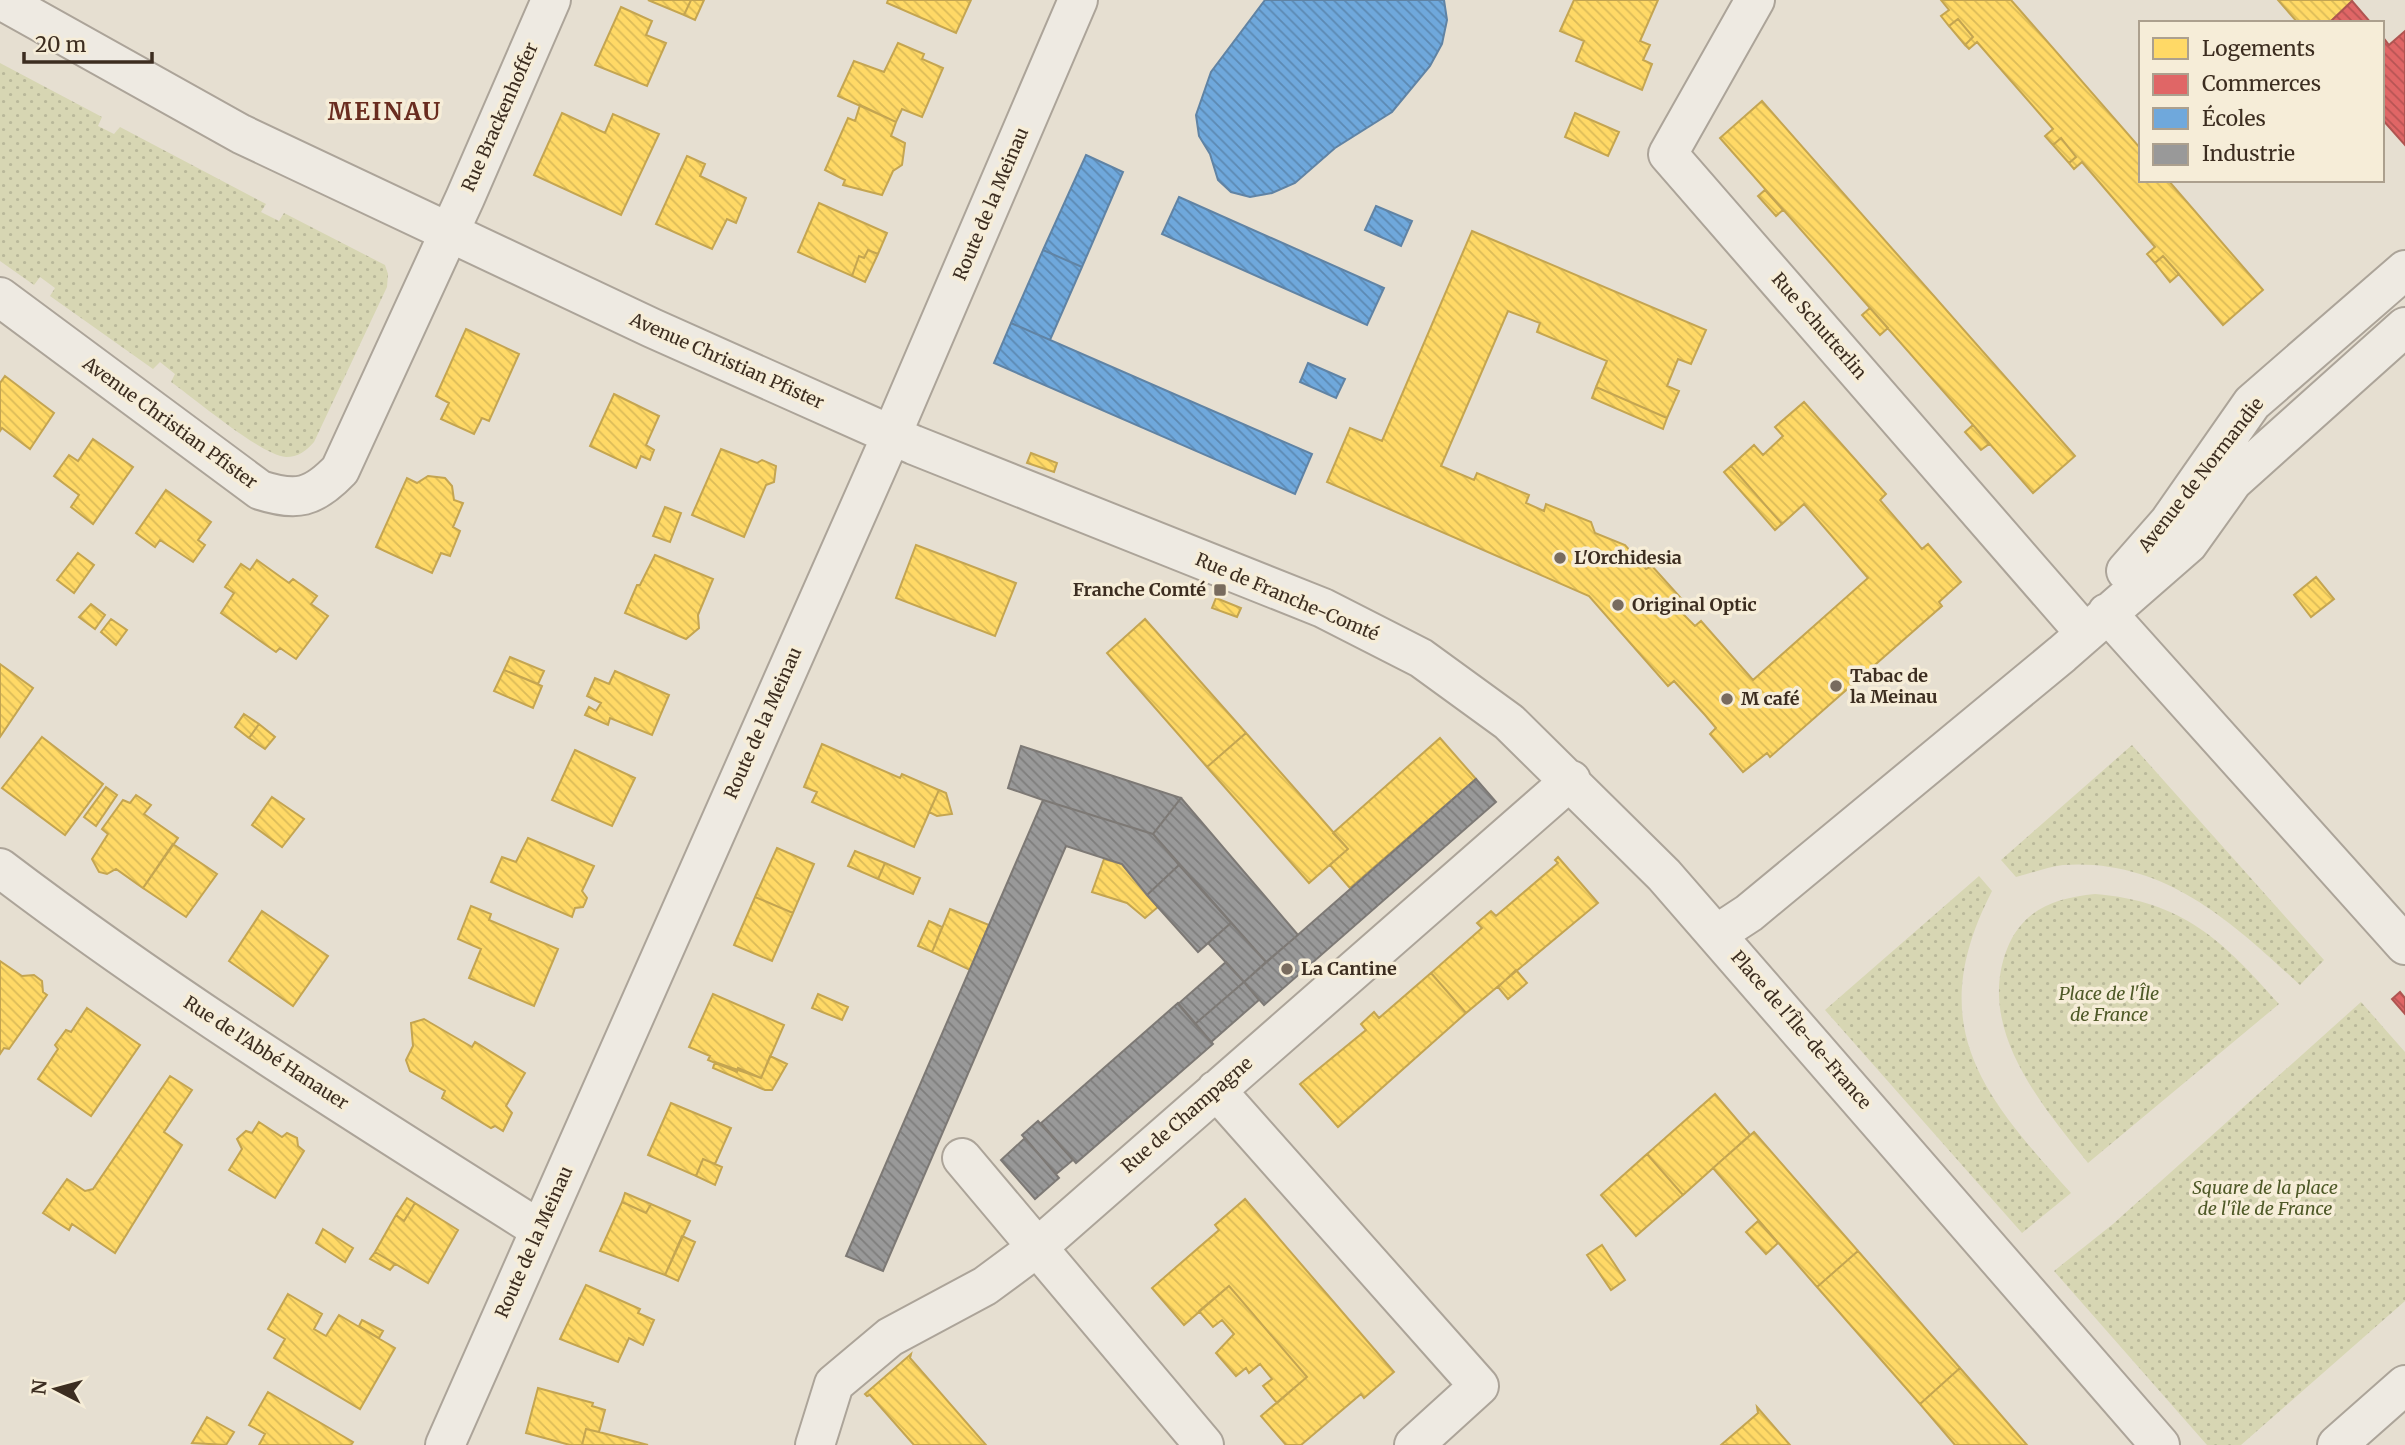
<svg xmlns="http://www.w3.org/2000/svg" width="2405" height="1445" viewBox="0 0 2405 1445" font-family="Merriweather,serif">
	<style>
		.green { fill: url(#green-dots) }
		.homes { fill: url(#homes-back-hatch); stroke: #c4a551; stroke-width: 2 }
		.shops { fill: url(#shops-back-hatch); stroke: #af5551; stroke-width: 2 }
		.schools { fill: url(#schools-back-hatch); stroke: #6083a4; stroke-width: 2 }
		.industry { fill: url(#industry-back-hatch); stroke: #7d7975; stroke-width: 2 }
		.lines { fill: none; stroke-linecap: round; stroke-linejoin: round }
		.minor-casing { stroke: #aca499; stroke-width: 42 }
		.minor { stroke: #eeeae2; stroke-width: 38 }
		.poi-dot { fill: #786b5e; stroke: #f6edd8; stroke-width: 2.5 }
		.labels { text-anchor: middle; stroke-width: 7; stroke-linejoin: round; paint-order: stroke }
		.street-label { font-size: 18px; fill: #3c2d20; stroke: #f6edd8 }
		.poi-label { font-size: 18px; font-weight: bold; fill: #3c2d20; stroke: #f6edd8; text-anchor: start }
		.park-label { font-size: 18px; font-style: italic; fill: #4e5927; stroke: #f6edd8 }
		.district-label { font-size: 24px; font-weight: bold; letter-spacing: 2px; fill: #692c1f; stroke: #f6edd8 }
	</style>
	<defs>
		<pattern id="green-dots" width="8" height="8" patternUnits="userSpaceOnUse" patternTransform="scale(1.75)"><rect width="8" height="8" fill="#d7d6b3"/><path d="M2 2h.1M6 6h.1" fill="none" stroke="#b9b89a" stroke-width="1.8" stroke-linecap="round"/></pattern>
		<pattern id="homes-back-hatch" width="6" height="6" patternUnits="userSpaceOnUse" patternTransform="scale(1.75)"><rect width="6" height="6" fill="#ffd966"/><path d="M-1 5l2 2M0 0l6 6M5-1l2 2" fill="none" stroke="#dbbb58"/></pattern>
		<pattern id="shops-back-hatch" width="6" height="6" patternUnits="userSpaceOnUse" patternTransform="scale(1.75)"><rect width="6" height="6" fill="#e06666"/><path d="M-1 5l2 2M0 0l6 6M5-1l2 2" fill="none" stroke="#b75454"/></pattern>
		<pattern id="schools-back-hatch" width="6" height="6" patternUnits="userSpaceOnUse" patternTransform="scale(1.75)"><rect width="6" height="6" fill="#6fa8dc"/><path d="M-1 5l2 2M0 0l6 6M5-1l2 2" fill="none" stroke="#5c89b2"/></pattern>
		<pattern id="industry-back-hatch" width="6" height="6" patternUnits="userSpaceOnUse" patternTransform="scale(1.75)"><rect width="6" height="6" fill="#999"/><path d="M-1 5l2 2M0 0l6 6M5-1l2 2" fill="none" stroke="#7e7d7c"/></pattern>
	</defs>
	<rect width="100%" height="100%" fill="#e6dfd1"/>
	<path class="green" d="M0 63 102 117 98 126 114 134 120 127 266 204 261 212 279 221 284 213 385 265 388 274 387 287 314 442C306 451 298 457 286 457 262 456 194 398 171 382L175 374 160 362 153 369 50 296 55 288 40 277 34 285 0 261Z
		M2132 745 2324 960 2300 985C2232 922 2164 858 2063 865 2048 867 2031 873 2016 877L2001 860Z
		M1979 876 1992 891C1923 1025 1981 1094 2071 1193L2022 1233 1825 1010Z
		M2095 894C2183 901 2223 941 2279 1004L2088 1163C2041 1104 1976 1029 2007 949 2023 909 2055 898 2095 894Z
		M2361 1002 2405 1052V1301L2241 1445H2207L2054 1271 2113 1224Z"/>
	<path class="homes" d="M648 0H691L684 15Z
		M691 0H704L695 20 684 15Z
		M888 0H971L956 33 887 3Z
		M1574 0H1658L1640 41 1650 45 1643 60 1652 64 1642 90 1576 61 1584 41 1560 31Z
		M1941 0H2011L2141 149V180H2168L2263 290 2223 325 2163 256 2155 263 2147 254 2155 247 2082 162 2074 169 2069 163 2076 157 2061 138 2053 145 2045 136 2053 129 1977 42 1969 49 1965 45 1973 37 1958 19 1949 26 1941 16 1949 10Z
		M2278 0H2351L2352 1 2329 23H2298Z
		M621 7 652 21 646 35 666 43 647 86 595 65Z
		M1958 19 1973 37 1965 45 1949 26Z
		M898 43 924 54 922 59 943 68 922 117 902 109 896 122 838 96 854 61 884 72Z
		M1762 101 2075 456 2033 493 1720 138Z
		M860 105 896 122 891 136 905 143 902 165 893 171 882 195 843 185 845 180 825 170 848 118 855 121Z
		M562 113 605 133 613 114 659 134 621 215 534 175Z
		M1575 113 1619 132 1608 156 1565 137Z
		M2061 138 2076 157 2069 163 2053 145Z
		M687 156 705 164 700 176 746 198 736 223 727 219 712 249 656 224Z
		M1765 190 1783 210 1776 216 1758 196Z
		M819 203 887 233 878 254 868 250 864 258 859 256 852 276 798 252Z
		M1472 231 1706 330 1691 364 1678 359 1667 386 1679 391 1667 418 1596 387 1607 361 1537 332 1540 323 1508 311 1441 466 1474 480 1477 473 1529 495 1526 503 1544 511 1546 504 1591 522 1595 533 1625 545 1646 569 1652 566 1688 606 1682 613 1695 626 1701 621 1753 680 1868 578 1804 504 1782 524 1731 466 1754 445 1763 455 1783 436 1775 427 1804 402 1886 494 1880 500 1922 549 1928 544 1961 582 1939 602 1942 606 1828 706 1770 757 1767 753 1743 772 1710 734 1716 728 1705 715 1674 681 1668 686 1589 596 1327 482 1350 428 1382 441Z
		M868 250 878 254 865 282 852 276 859 256 864 258Z
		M2163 256 2179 274 2170 282 2155 263Z
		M1870 308 1888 328 1880 335 1862 315Z
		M466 329 519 354 489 421 482 418 474 434 441 419 449 403 436 396Z
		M5 376 54 413 30 449 2 428 0 431V383Z
		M1596 387 1667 418 1663 429 1592 398Z
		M614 394 659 416 646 445 654 450 650 460 641 456 636 468 590 446Z
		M1973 425 1989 444 1981 450 1965 432Z
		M93 439 133 467 93 524 71 507 79 495 54 476 69 455 78 461Z
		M721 449 757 463 762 460 776 466 774 482 766 485 744 537 692 515Z
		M1031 453 1057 463 1054 472 1027 463Z
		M1731 466 1782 524 1775 530 1724 472Z
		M428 476 445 478 452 486 454 500 463 503 453 527 460 531 450 556 441 553 432 573 376 547 407 478 417 483Z
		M166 490 211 522 198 540 205 545 193 562 160 540 155 547 136 533Z
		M665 507 681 513 670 542 653 536Z
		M916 545 1016 583 995 636 896 598Z
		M78 553 94 565 74 593 57 580Z
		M655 555 713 579 698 615 699 628 686 639 625 613 637 585H640Z
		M257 560 289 583 293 579 317 596 311 604 328 616 296 659 280 648 276 652 221 613 234 593 225 587 241 564 250 570Z
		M2316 577 2334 599 2311 617 2294 595Z
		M1216 598 1241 608 1237 617 1212 608Z
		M91 604 105 615 95 629 79 617Z
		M111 619 127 630 116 645 101 632Z
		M1145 619 1246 733 1207 767 1107 653Z
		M510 657 544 671 538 684 504 670Z
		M0 664 33 688 0 737Z
		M504 670 542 686 533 708 494 691Z
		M615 671 669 695 652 735 610 718 608 725 585 715 589 707 596 711 601 703 587 696 595 678 609 684Z
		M244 714 259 724 249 738 235 727Z
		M259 724 275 737 265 749 249 738Z
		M1246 733 1348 849 1309 883 1207 767Z
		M42 737 103 784 65 835 2 788Z
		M1440 738 1476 779 1350 888 1330 865 1348 849 1333 833Z
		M822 744 900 778 902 774 939 790 914 847 812 802 817 792 804 787Z
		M575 750 635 778 612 826 552 800Z
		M106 787 117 795 96 826 84 817Z
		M939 790 946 793 952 814 937 816 929 812Z
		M136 795 151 805 144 814 178 838 143 888 116 869 107 874 99 872 92 859 108 834 102 829 123 800 130 803Z
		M272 797 304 819 282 847 252 825Z
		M528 838 594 866 582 891 587 898 585 903 583 907 575 908 572 917 491 882 502 857 516 862Z
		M173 844 217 874 186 917 143 888Z
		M777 848 814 864 793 913 755 897Z
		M855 851 885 863 878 879 848 866Z
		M1558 857 1598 903 1466 1013 1431 973 1482 928 1477 923 1491 911 1496 916 1558 863 1555 860Z
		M1104 859 1122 864 1158 907 1145 918 1127 903 1092 892Z
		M885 863 920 878 913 894 878 879Z
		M755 897 793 913 772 961 734 945Z
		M471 906 491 914 489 920 558 949 534 1006 469 978 481 949 458 939Z
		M950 909 989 925 970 970 932 952Z
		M262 911 328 956 293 1006 229 961Z
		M929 921 942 927 932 952 918 946Z
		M0 961 22 976 34 975 42 981 43 992 47 995 9 1049 4 1048 0 1054Z
		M1516 970 1527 983 1508 999 1498 987Z
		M1431 973 1466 1013 1338 1127 1300 1084 1366 1030 1361 1024 1374 1012 1379 1018Z
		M713 994 784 1025 761 1078 738 1068 737 1072 708 1060 710 1056 689 1047Z
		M818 994 848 1007 842 1020 812 1008Z
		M87 1008 140 1045 91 1116 38 1079 58 1049 55 1045 66 1030 71 1032Z
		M424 1019 472 1047 475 1042 525 1073 506 1106 512 1113 503 1131 495 1126 491 1128 442 1098 445 1091 410 1071 406 1060 413 1046 411 1023Z
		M770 1056 787 1064 772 1090H765L713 1068 715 1062 761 1078Z
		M170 1076 192 1090 164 1132 182 1145 115 1253 72 1224 69 1230 43 1213 67 1179 85 1191 93 1189Z
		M1715 1094 1750 1135 1683 1195 1647 1154Z
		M671 1103 731 1128 715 1164 703 1159 696 1176 648 1155Z
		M259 1122 282 1137 287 1133 297 1138 298 1146 304 1151 275 1198 229 1170 242 1149 237 1139 246 1131 252 1133Z
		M1754 1132 1858 1251 1817 1287 1713 1168Z
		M1647 1154 1683 1195 1636 1236 1601 1195Z
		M703 1159 722 1167 715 1185 696 1176Z
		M625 1193 651 1204 646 1213 622 1202Z
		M407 1198 415 1203 404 1221 396 1215Z
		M1245 1199 1394 1372 1364 1398 1361 1394 1301 1445H1286L1261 1416 1307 1377 1229 1286 1184 1325 1152 1288 1219 1230 1215 1225Z
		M622 1202 646 1213 651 1204 690 1221 665 1275 600 1251Z
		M415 1203 458 1230 428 1283 375 1252 396 1215 404 1221Z
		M1758 1221 1778 1243 1766 1254 1746 1232Z
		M323 1229 353 1248 345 1262 316 1243Z
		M682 1236 695 1242 678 1281 665 1275Z
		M1602 1245 1625 1280 1611 1290 1587 1255Z
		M1858 1251 1960 1368 1920 1404 1817 1287Z
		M375 1252 395 1264 390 1270 370 1259Z
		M586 1285 640 1309 638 1313 654 1320 643 1345 629 1338 618 1362 560 1339Z
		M1229 1286 1307 1377 1277 1403 1263 1386 1272 1379 1260 1364 1249 1373 1246 1368 1236 1376 1216 1353 1234 1334 1222 1320 1213 1327 1199 1311Z
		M288 1294 322 1314 314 1329 326 1336 339 1315 395 1348 360 1409 274 1358 285 1339 268 1329Z
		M362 1320 383 1331 379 1338 359 1326Z
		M911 1354 910 1358 986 1445H914L870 1395 867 1396 865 1394Z
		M1960 1368 2013 1429 2027 1445H1955L1920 1404Z
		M538 1388 593 1403 592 1406 605 1410 599 1432 586 1429 582 1445H570L526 1433Z
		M268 1392 353 1442 351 1445H259L265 1434 249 1425Z
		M1757 1407 1790 1445H1721L1758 1413Z
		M207 1417 234 1432 226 1445 192 1443Z
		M586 1429 599 1432 648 1445H582Z"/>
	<path class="shops" d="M2352 1 2371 23H2329Z
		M2405 31V145L2382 119V36L2389 45Z
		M2400 992 2405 998V1014L2392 999Z"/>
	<path class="schools" d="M1265 0H1444L1447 20 1442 44 1430 66 1392 112 1335 148 1295 183 1272 193 1250 197 1231 192 1218 180 1210 154 1199 136 1196 115 1211 72Z
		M1086 155 1123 172 1082 267 1043 250Z
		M1179 197 1384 288 1367 325 1162 234Z
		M1376 206 1412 221 1401 246 1365 230Z
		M1043 250 1082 267 1050 340 1011 323Z
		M1011 323 1312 454 1295 494 994 363Z
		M1308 363 1345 379 1336 398 1300 382Z"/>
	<path class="industry" d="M1021 746 1181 798 1153 834 1043 800 1008 788Z
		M1476 779 1496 802 1264 1005 1244 982Z
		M1181 798 1298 935 1266 962 1153 834Z
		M1043 800 1153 834 1179 865 1147 895 1122 864 1066 846 883 1271 846 1256Z
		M1179 865 1231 923 1198 952 1147 895Z
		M1231 923 1266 962 1244 982 1208 943Z
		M1226 962 1244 982 1195 1024 1178 1004Z
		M1244 982 1259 1000 1211 1042 1195 1024Z
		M1178 1003 1213 1044 1076 1163 1041 1123Z
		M1038 1121 1073 1160 1056 1174 1022 1135Z
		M1025 1138 1059 1178 1035 1199 1001 1160Z"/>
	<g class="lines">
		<g class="minor-casing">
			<path id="minor" d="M1 0 241 134 652 328 914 445 1323 608 1421 658 1509 722 1664 875 2160 1445
				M1755 0 1668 154 2085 633
				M0 297 260 490C297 502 313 498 340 470L465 198 551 0
				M2126 571 2169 522 2252 403 2405 270
				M2107 613 2405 945
				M0 868C172 999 357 1114 539 1229
				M1717 934 1749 913 2062 654 2188 544 2233 481 2405 327
				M1216 1090 1479 1386 1414 1445
				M962 1158 1204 1445
				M445 1445 892 434 1078 0
				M815 1445 834 1384 890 1337 985 1286 1039 1246 1571 780
				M2337 1445 2405 1385"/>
		</g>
		<use href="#minor" class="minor"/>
	</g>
	<g class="poi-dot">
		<circle cx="1560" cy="558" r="7"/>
		<rect x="1213" y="583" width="14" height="14" rx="3.5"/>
		<circle cx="1618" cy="605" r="7"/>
		<circle cx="1836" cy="686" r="7"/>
		<circle cx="1727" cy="699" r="7"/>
		<circle cx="1287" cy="969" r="7"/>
	</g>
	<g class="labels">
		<g class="street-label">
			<text transform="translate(500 117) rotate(-66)" y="6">Rue Brackenhoffer</text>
			<text transform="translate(991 204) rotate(-67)" y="6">Route de la Meinau</text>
			<text transform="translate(1819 326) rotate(49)" y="6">Rue Schutterlin</text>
			<text transform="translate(727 361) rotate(24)" y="6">Avenue Christian Pfister</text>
			<text transform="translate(170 423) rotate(36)" y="6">Avenue Christian Pfister</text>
			<text transform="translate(2201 475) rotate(-52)" y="6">Avenue de Normandie</text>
			<text transform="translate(1287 597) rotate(23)" y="6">Rue de Franche-Comté</text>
			<text transform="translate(763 723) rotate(-66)" y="6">Route de la Meinau</text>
			<text transform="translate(1801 1030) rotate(49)" y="6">Place de l'Île-de-France</text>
			<text transform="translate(266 1053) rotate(33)" y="6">Rue de l'Abbé Hanauer</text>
			<text transform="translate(1187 1115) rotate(-41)" y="6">Rue de Champagne</text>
			<text transform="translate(534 1242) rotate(-66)" y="6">Route de la Meinau</text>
		</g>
		<g class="poi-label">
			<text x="1574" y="564">L'Orchidesia</text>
			<text x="1206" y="596" text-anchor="end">Franche Comté</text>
			<text x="1632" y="611">Original Optic</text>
			<text x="1850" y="682">Tabac de<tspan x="1850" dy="21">la Meinau</tspan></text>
			<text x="1741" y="705">M café</text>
			<text x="1301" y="975">La Cantine</text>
		</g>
		<g class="park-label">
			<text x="2109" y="1000">Place de l'Île<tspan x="2109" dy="21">de France</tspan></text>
			<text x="2265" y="1194">Square de la place<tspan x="2265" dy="21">de l'île de France</tspan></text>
		</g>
		<g class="district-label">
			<text x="385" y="120">MEINAU</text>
		</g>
	</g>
	<rect x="2139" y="21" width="245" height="161" fill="#f6edd8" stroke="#aca08e" stroke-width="2"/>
	<rect x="2153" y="38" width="35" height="21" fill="#ffd966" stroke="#aca08e" stroke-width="2"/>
	<text x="2202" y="56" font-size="21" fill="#3c2d20">Logements</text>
	<rect x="2153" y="74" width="35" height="21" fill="#e06666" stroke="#aca08e" stroke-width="2"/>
	<text x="2202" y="91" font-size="21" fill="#3c2d20">Commerces</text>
	<rect x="2153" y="108" width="35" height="21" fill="#6fa8dc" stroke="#aca08e" stroke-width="2"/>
	<text x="2202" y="126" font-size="21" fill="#3c2d20">Écoles</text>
	<rect x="2153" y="144" width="35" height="21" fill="#999999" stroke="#aca08e" stroke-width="2"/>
	<text x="2202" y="161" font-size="21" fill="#3c2d20">Industrie</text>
	<g transform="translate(56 1389) rotate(276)" stroke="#f6edd8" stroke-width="5" paint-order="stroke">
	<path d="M0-5L12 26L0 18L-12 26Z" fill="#3c2d20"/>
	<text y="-10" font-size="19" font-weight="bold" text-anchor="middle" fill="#3c2d20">N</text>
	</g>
	<path d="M24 52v10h128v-10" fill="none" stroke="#3c2d20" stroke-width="3.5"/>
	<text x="35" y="52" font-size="21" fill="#3c2d20" stroke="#f6edd8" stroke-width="5" paint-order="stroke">20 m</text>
</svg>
